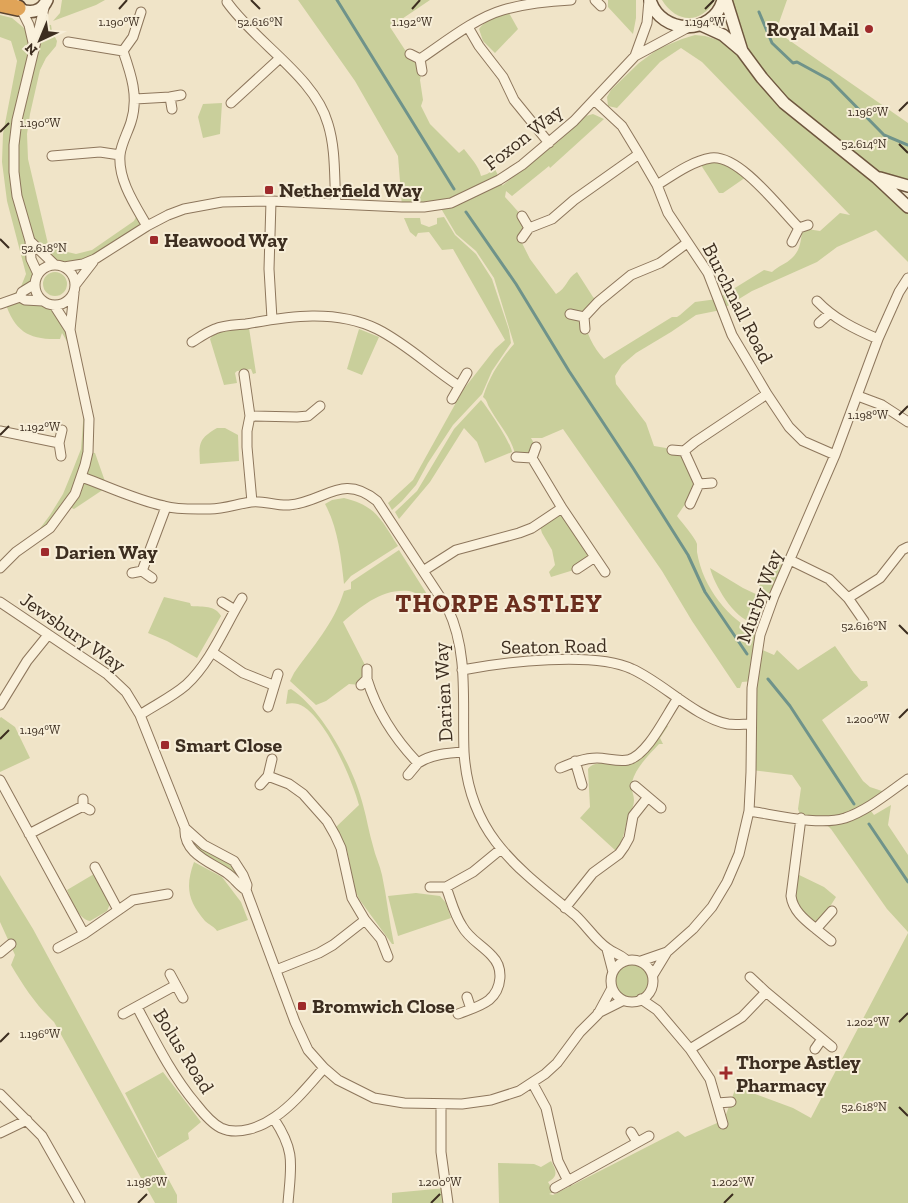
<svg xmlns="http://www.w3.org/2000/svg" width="908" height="1203" viewBox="0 0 908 1203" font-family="'Zilla Slab',serif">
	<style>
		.green { fill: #c9cf9b }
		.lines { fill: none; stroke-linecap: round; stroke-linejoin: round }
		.stream { stroke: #6f938a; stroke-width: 3 }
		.street-casing { stroke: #8d765c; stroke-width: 11 }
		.secondary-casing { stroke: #6f573f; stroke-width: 14 }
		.highway-casing { stroke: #5b4430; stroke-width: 18 }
		.street { stroke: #faf1dc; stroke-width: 9 }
		.secondary { stroke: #faf1dc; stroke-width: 11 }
		.highway { stroke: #e0a458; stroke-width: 15 }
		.ticks { fill: none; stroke: #3d2e20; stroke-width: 2 }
		.poi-dot { fill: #9e2a2b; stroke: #f7eed8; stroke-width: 2 }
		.labels { text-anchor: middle; stroke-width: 4; stroke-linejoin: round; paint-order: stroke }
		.poi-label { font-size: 20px; font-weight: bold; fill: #3d2e20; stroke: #f7eed8; text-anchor: start }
		.street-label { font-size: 20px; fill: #3d2e20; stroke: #f7eed8 }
		.district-label { font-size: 25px; font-weight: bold; letter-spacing: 1px; fill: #6b2e1e; stroke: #f7eed8 }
		.ticks-label { font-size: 12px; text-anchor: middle; fill: #3d2e20; stroke: #f7eed8; stroke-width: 4; stroke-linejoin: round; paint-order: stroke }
	</style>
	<rect width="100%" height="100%" fill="#f0e4c8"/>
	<path class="green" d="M62 0H105L96 5 53 21 60 13Z
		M298 0H430L390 27 405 50 420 59 422 71 420 80 423 100 421 106 430 124 459 153 464 149C470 157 479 166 481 176L487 174 495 169 503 186V185L559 141 586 116 593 114 604 119 550 168 549 166 512 196 506 191 505 197 522 216 529 228 522 238V243L530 259 556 294C567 288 566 279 577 272L593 297 598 302 584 317C586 333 593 347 604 359L672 317H677L680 315 695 302 717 299 764 270 772 272C778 266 786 264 792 258 800 251 801 241 802 231L807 229 820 231 840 213 850 215 702 62 681 48 660 62 617 108 608 106 607 97 611 90 639 63 658 49 682 39 695 35 705 36 718 40 723 35 741 50 726 0H787L776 31 908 123V186L878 177 908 207V262L876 230 837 247 817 262 752 291 721 310 696 315 671 332 636 353 622 365 615 376 616 384 646 423 654 446 684 451 699 484 677 516C682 523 695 537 697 544 697 547 697 549 697 552 703 588 728 619 760 635L758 648 774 655 777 650 798 670 835 646 854 673 861 681H867L868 686 822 720 863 781 870 787 888 793 868 807 874 815 891 805 888 825 908 855V932L887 909 831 829 824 822 801 818 798 809 801 788 792 775 751 770 753 681 742 682 740 688H737L692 621 662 571 563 429 542 438H531L536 447 532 458 516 457C511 436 499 425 489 407 487 403 487 400 483 397 489 377 500 360 514 344L494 278 476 251 456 234 439 205 402 207 398 156 355 81Z
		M608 0H636V18L633 34 608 7Z
		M662 0H715C701 25 676 23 662 0Z
		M509 13 518 29 495 53 483 41 479 29C485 20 499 15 509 13Z
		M0 15 12 18 24 28 29 25 32 34 41 24 51 25 52 31 57 41 56 46 46 58 40 70 30 114 27 134 28 159 48 244 55 249 76 254 92 250 134 221 139 211 147 226C126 239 81 274 57 265 49 263 37 248 31 242L38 274 35 284 20 297 54 305 70 330 76 357 62 333 60 339C29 340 15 332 5 302V300L20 289 26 274 7 201 2 162 3 134 17 61 11 41 0 37Z
		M222 103 220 134 203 138 198 117 203 104Z
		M710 158 749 175 723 193H719L699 162Z
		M444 217 455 235 476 254 492 279 509 330 511 343 492 371 482 394 453 425 428 463 416 485 402 501 392 510 388 503 413 480 463 390 495 349 505 340 453 249 442 250 429 232 418 233 416 237 410 232 404 218H420L421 224 429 227 437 224V218Z
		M43 284a12 12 0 1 1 24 0a12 12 0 1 1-24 0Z
		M249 328 256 373 253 374 251 369 237 371 235 373 237 383 224 385 210 339C218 328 237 329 249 328Z
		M359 329 379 337 362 375 347 369Z
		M481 400C487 406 512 445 512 452L485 463 477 442 464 428 430 482 399 519 395 512 417 491 454 429Z
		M84 410 88 452 95 453 107 487 74 509 67 506 30 542 50 515 63 494 72 472 81 449Z
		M217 428H225L238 435 239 461 200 464C199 444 198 439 217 428Z
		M344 498C377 506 381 520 398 546L351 576 344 584C341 557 338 528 325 504L332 500Z
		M562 508 595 557 577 569 551 577 549 572 555 565 552 550 542 533 539 523Z
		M399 550 430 599C422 599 417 592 409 591 383 588 361 606 343 622L367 669 361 685 349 684 326 701 316 705 290 681 294 673C313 646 334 624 344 591L351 589V582Z
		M772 563 788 566 774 596 759 590V584Z
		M710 568 743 588 762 597 754 620 752 622C734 619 714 584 710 568Z
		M164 597 190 603 191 606C203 607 215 605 221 616L197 658 167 641 148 633Z
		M291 689C323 710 354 769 363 805 367 819 369 833 373 846 375 856 380 865 382 875 387 898 389 921 394 944H392L359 899 355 890 347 850 336 827 359 805C352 779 324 713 298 704 294 703 290 703 286 704L288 690Z
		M1 717 15 727 30 758 0 772V718Z
		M665 725 668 726 660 738 663 744H659C649 755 636 767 632 782 630 789 634 794 634 800 634 807 630 812 628 818 624 831 624 840 616 851L580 818 590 807 588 769C596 758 616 766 629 764Z
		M185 828 234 861 247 887 195 853Z
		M194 862 222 877 241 902 248 920 217 931C214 926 209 925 205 921 188 901 185 887 194 862Z
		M793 872 824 887 836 897 816 929 797 912 790 892Z
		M94 874 110 904 107 911 90 921C78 919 72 901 67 890Z
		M0 875 33 929 177 1195V1203H155L54 1022C36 1005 24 987 11 965L15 955 0 922Z
		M416 893 440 896 446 903 451 918 398 936 388 896Z
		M908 933V1203H499L498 1163 534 1164 541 1167 551 1161C556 1170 559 1176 548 1182L554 1192 549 1194 553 1195 678 1131 685 1137 724 1120 736 1087 793 1108 811 1118Z
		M611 981a21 21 0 1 1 42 0a21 21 0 1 1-42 0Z
		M163 1072 201 1122 188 1133 189 1139 158 1158 125 1093Z
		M446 1188 448 1203H392V1193Z"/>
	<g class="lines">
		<path class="stream" d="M337 0 454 189
			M759 12 772 43 793 63 797 62 830 80 884 135 908 145
			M466 212 516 284 569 371 633 468 688 555 705 592 747 654
			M768 679 790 706 854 804
			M869 824 908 882"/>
		<g class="street-casing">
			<path id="street" d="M595 0 601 6
				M227 2C256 43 315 77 328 124 336 150 334 178 336 204
				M21 9 29 25 34 47
				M468 27 479 46 503 77 514 100 549 143
				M68 42 123 51C131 74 139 97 131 122 128 132 121 144 120 155 118 180 135 205 147 226
				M123 51 133 37 141 12
				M410 54 420 59 422 71
				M635 56 647 23 649 0
				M420 59C444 43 475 18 503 10 524 4 548 1 571 0
				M135 99 170 97
				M594 100 622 126 639 154 657 185 668 213 708 273 732 335 767 394 789 427 803 441 835 455
				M231 103 280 58
				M172 109 170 97 181 95
				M52 156 100 152 120 155
				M657 185C673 175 692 161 711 158 739 154 780 209 799 228
				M271 201 269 269 272 319
				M522 216 529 228 522 238
				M529 228 552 219 574 200 639 154
				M30 241 55 265
				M792 242 799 228 808 225
				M35 285a20 20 0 1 1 40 0a20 20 0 1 1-40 0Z
				M64 267 83 264 95 259 147 226 168 215 184 209 222 202 271 201 402 207H424L451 203 499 180 522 165 574 121 635 56 687 28
				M38 274 31 259 30 241 17 196 14 172V145L17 120 45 4
				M76 284 93 262
				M20 297 25 300 43 301
				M817 301C834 319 855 329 878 339
				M0 304 20 297 22 292 35 284
				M54 305 70 330
				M570 314 584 317 585 329
				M584 317 598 302 631 275 660 263 687 243
				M819 323 829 314
				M192 342C200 337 207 332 215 329 224 325 236 325 246 324 289 316 336 309 377 329 407 344 431 368 459 386
				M244 374 250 416 247 431V447L252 502
				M858 396 882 405 908 422
				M452 399 467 373
				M250 416 297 417 308 416 320 406
				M0 431 59 443
				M672 450 684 451
				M61 456 59 443 62 430
				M516 457 532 458 536 447
				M532 458 562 508 605 572
				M82 477C109 487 136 500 164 506 178 510 195 509 210 509 224 509 237 504 251 502 263 500 276 506 289 505 325 502 342 472 377 501L448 609C469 653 462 704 464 752 469 834 516 867 575 915 586 925 596 941 607 948 613 953 620 954 626 960
				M699 484 684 451 695 442 767 394
				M690 504 699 484 712 483
				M790 560 829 579 848 598 880 578 902 550 908 547
				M0 568 16 552 50 528 75 494 85 465 88 452 89 419 70 330 74 293
				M577 569 595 557
				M142 571 166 507
				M423 571 456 550 519 533 532 528 562 508
				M132 573 142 571 152 578
				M848 598 864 621
				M0 602 107 674 126 692 140 715 185 828C183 854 211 862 228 874 235 879 239 886 246 890
				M222 602 235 610
				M212 652 243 673 273 685
				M462 670C504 662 594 651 632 669 662 682 696 718 728 724 735 725 744 724 751 724
				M367 679C377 712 394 738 418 763 432 754 448 753 464 752
				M361 685 367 679V669
				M0 705 27 661 48 635
				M268 707 278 674
				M140 715C155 705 172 697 186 685 211 662 225 626 242 598
				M575 761 582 785
				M560 768C572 763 584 758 597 758 607 758 617 762 628 760 648 755 666 715 678 698
				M408 775 418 763
				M268 776 289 784 303 794 327 821 335 835 341 848 352 898 365 920 381 939 388 957
				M0 780 84 934
				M260 785 268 776 272 759
				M635 786 661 808
				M83 799V806L90 810
				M749 811C776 815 820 826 845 818 868 810 888 793 908 779
				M801 818 791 896C793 911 805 920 816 929
				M185 828 204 845 234 861 243 875 247 885 246 890 295 1022 308 1050 324 1068 338 1080 374 1098 404 1103 462 1104 491 1100 519 1091 545 1074 557 1063 580 1032 598 1014 612 988
				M29 834 83 806
				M95 867 118 910
				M430 887H446
				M565 908 593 873 619 854 624 847 629 838 633 816 648 797
				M831 941 816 929 832 911
				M58 948 84 934 133 900 168 894
				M607 949 613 972
				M0 953 11 944
				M611 981a21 21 0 1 1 42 0a21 21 0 1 1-42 0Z
				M641 961 667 952
				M276 970 319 953 333 945 365 920
				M170 974 183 998
				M653 975 667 952 693 929 712 907 727 882 739 854 749 811 751 772 752 688 760 635 774 596 835 455 878 339 899 292 908 278
				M750 977 766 992
				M467 997 471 1009
				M641 999 657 1010 690 1049 710 1079 723 1124
				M137 1007C155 1041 171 1074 196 1104 203 1113 211 1123 221 1128 238 1136 261 1127 275 1117 294 1104 309 1085 324 1068
				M598 1013 622 1001
				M123 1014 176 985
				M458 1014C468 1010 480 1007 489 1000 502 989 504 968 492 956 482 945 469 939 462 926 454 914 451 900 446 887L473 872 501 849
				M690 1049 742 1017 766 992 832 1047
				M815 1049 822 1039
				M533 1084 546 1108 558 1161 568 1181
				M0 1094 42 1136 80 1203
				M717 1103 731 1102
				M441 1104V1152L448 1203
				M274 1119C296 1152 291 1165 288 1203
				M631 1132 637 1142
				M0 1133 27 1120
				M555 1188 649 1136"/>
		</g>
		<g class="secondary-casing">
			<path id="secondary" d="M650 0C661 35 713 36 723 0
				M726 0 742 51
				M13 2C22 15 40 15 47 0
				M701 25 723 35 742 51 762 78 784 103 876 177 908 207
				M880 178 908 186"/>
		</g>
		<g class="highway-casing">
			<path id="highway" d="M0 4 18 8"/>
		</g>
		<use href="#street" class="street"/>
		<use href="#secondary" class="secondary"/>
		<use href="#highway" class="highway"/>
	</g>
	<path class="ticks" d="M251 0 260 9M119 9 127 0M412 9 420 0M705 9 714 0M899 111 908 102M0 132 9 123M899 144 908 153M0 239 9 248M899 415 908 406M0 435 9 426M899 625 908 634M899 718 908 709M0 739 9 730M899 1022 908 1013M0 1042 9 1033M899 1107 908 1116M138 1203 147 1194M431 1203 440 1194M724 1203 733 1194"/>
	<g class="poi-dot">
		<circle cx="869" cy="29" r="5"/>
		<rect x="264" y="185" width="10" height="10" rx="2.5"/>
		<rect x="149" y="235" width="10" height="10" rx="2.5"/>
		<rect x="40" y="547" width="10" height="10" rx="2.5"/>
		<rect x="160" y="740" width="10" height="10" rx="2.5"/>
		<rect x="297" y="1001" width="10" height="10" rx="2.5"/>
		<path d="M723.5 1065.5h5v5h5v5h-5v5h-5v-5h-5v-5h5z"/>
	</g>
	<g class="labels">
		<g class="poi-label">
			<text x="859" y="36" text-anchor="end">Royal Mail</text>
			<text x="279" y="197">Netherfield Way</text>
			<text x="164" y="247">Heawood Way</text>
			<text x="55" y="559">Darien Way</text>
			<text x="175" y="752">Smart Close</text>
			<text x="312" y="1013">Bromwich Close</text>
			<text x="736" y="1069">Thorpe Astley<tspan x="736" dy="23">Pharmacy</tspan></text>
		</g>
		<g class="street-label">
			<text transform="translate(523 137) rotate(-38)" y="7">Foxon Way</text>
			<text transform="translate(738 303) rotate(63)" y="7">Burchnall Road</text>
			<text transform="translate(759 596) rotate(-70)" y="7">Murby Way</text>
			<text transform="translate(73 632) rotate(35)" y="7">Jewsbury Way</text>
			<text transform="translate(554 646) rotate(-1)" y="7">Seaton Road</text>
			<text transform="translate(443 692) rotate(-93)" y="7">Darien Way</text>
			<text transform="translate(184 1051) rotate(58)" y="7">Bolus Road</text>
		</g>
		<g class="district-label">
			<text x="499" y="612">THORPE ASTLEY</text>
		</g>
	</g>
	<g class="ticks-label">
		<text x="260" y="26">52.616°N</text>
		<text x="705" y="26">1.194°W</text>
		<text x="119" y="26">1.190°W</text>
		<text x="412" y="26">1.192°W</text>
		<text x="868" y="116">1.196°W</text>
		<text x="40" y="127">1.190°W</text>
		<text x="864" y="148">52.614°N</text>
		<text x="44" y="252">52.618°N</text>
		<text x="868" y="419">1.198°W</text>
		<text x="40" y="431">1.192°W</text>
		<text x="864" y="630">52.616°N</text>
		<text x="868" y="723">1.200°W</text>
		<text x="40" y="734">1.194°W</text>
		<text x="868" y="1026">1.202°W</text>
		<text x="40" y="1038">1.196°W</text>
		<text x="864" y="1111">52.618°N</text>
		<text x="147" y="1186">1.198°W</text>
		<text x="440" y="1186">1.200°W</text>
		<text x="733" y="1186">1.202°W</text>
	</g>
	<g transform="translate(40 40) rotate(224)" stroke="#f7eed8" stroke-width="4" paint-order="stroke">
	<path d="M0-4L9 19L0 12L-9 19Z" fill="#3d2e20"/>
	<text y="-8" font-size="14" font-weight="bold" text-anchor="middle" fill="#3d2e20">N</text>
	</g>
</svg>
